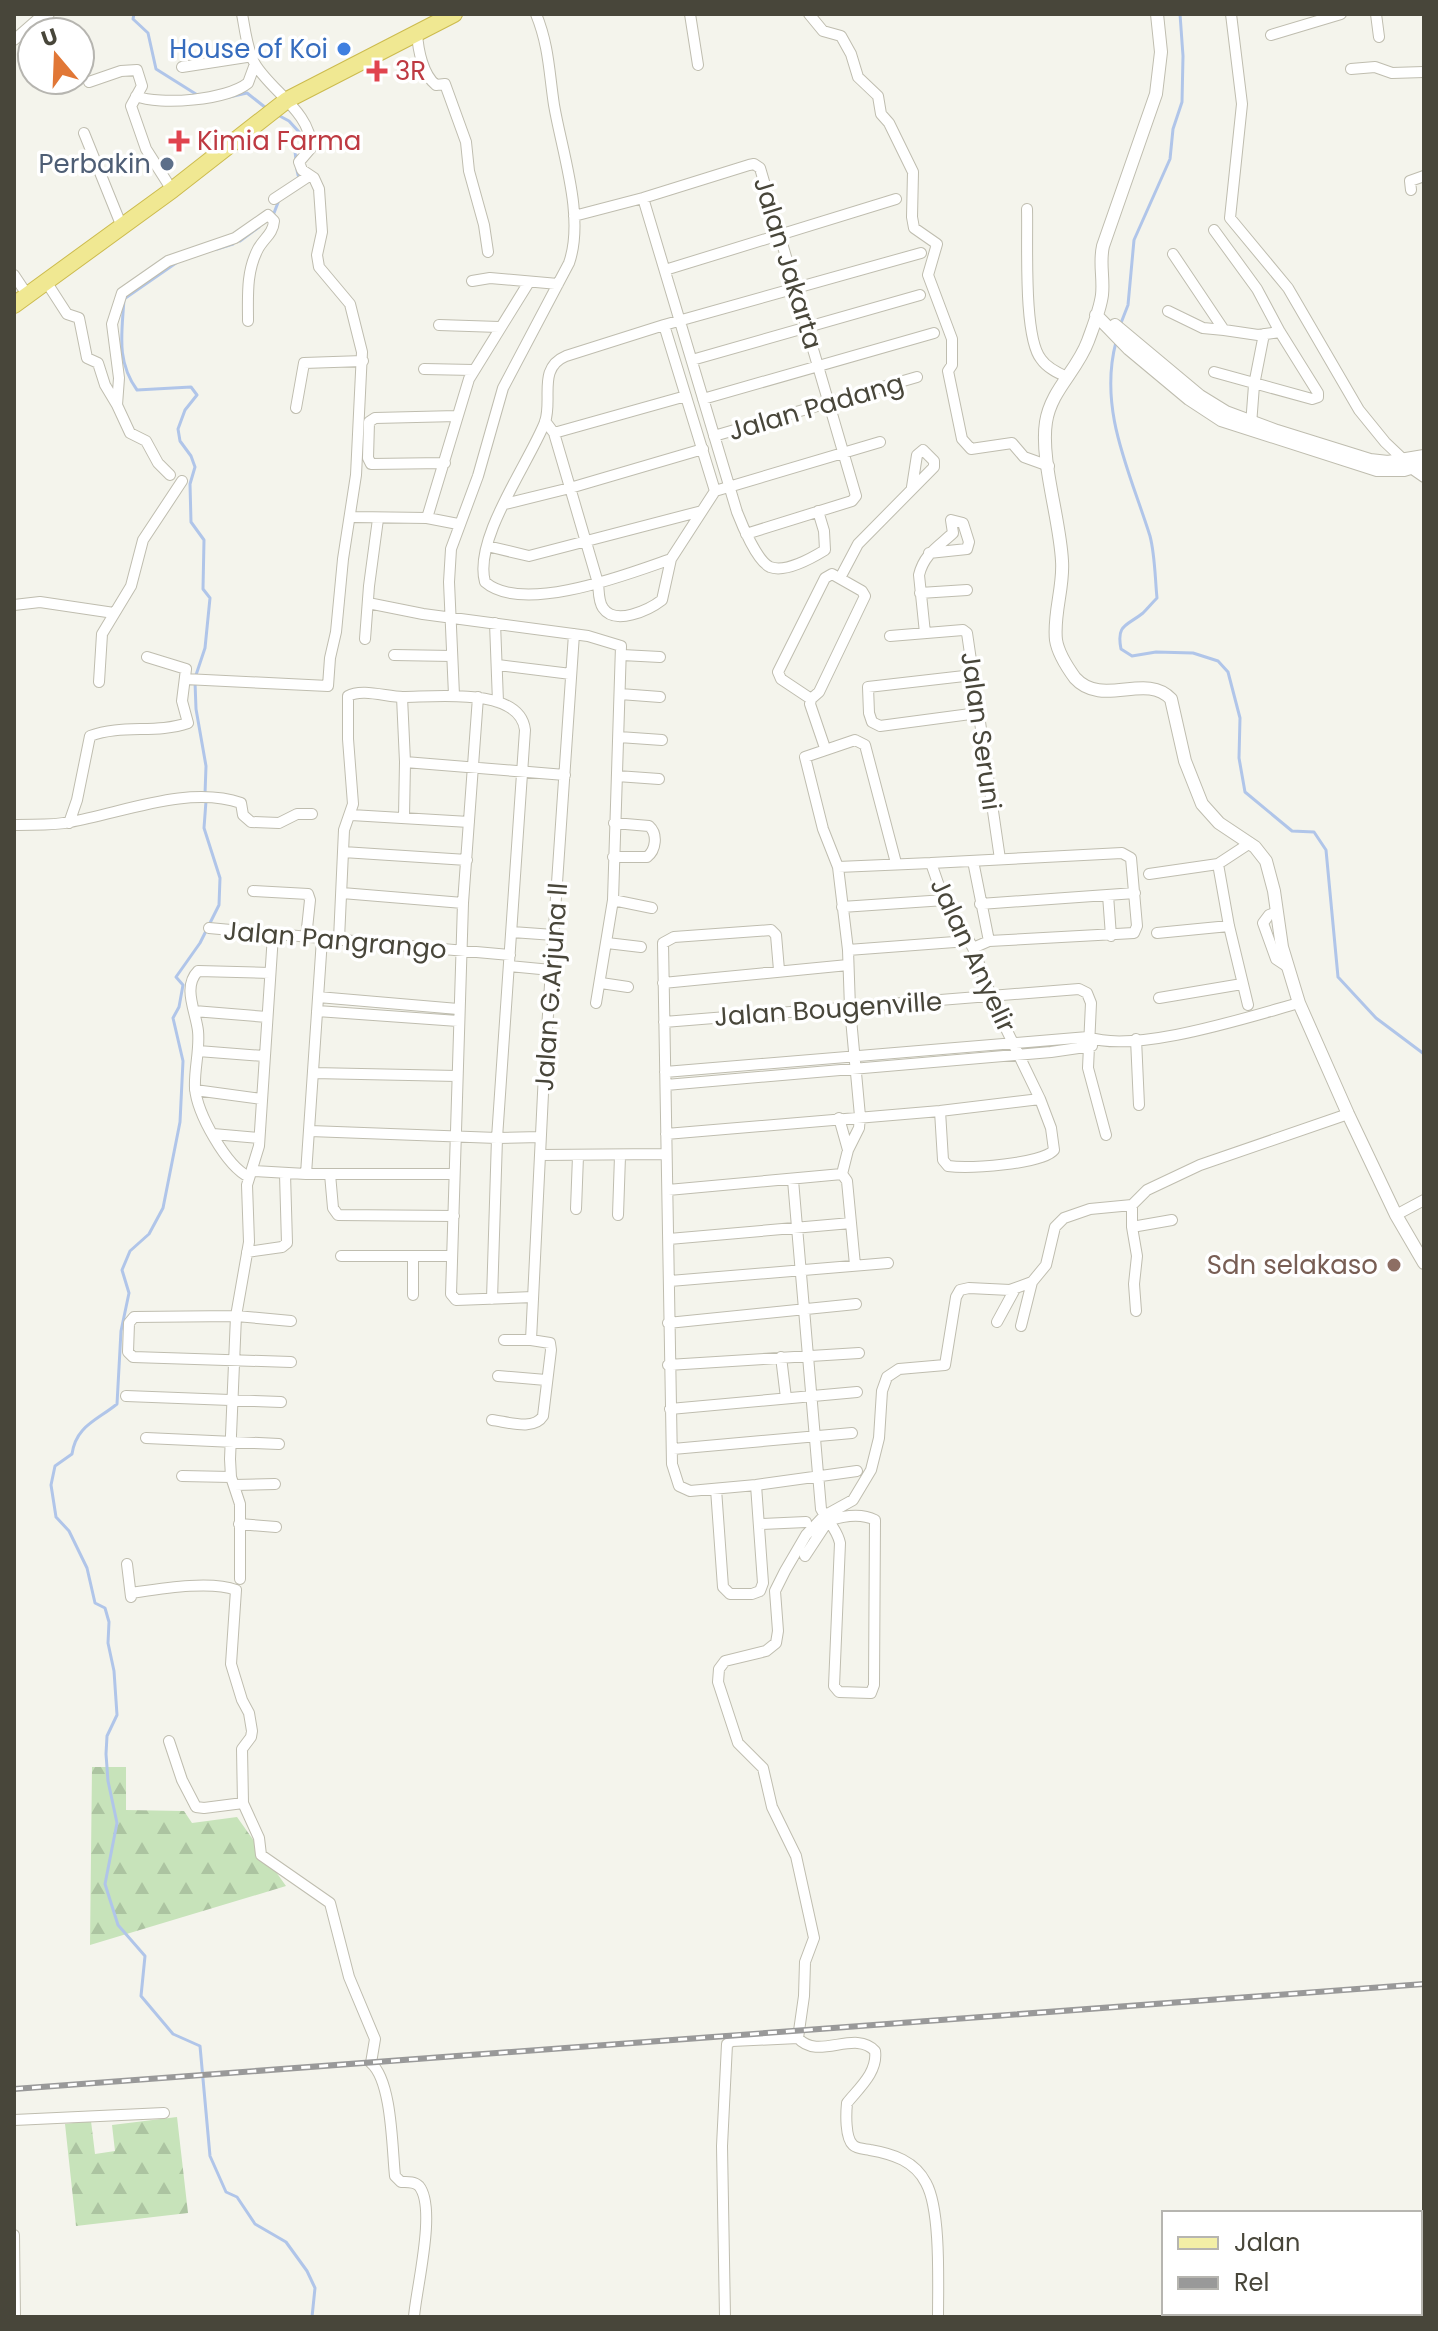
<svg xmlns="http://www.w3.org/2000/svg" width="1438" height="2331" viewBox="0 0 1438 2331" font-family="Poppins,sans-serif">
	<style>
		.forest { fill: url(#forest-firs) }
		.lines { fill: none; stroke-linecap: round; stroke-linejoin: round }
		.stream { stroke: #b0c5e9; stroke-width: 3 }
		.minor-casing { stroke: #bfbdaf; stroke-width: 12 }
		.tertiary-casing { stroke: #bfbdaf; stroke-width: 14 }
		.primary-casing { stroke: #d7d077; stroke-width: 18 }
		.trunk-casing { stroke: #ccbb4e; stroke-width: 18 }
		.minor { stroke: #fff; stroke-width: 10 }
		.tertiary { stroke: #fff; stroke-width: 12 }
		.primary { stroke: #f3efa6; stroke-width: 16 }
		.trunk { stroke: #f0e892; stroke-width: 16 }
		.rail-casing { stroke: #999; stroke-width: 6 }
		.rail { stroke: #fff; stroke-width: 3; stroke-dasharray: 9; stroke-linecap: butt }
		.shop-dot { fill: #3f7fe0; stroke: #fff; stroke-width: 3 }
		.health-dot { fill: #e0444e; stroke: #fff; stroke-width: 3 }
		.service-dot { fill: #5c6f8a; stroke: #fff; stroke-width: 3 }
		.education-dot { fill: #8d6e63; stroke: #fff; stroke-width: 3 }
		.labels { text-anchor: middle; stroke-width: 7; stroke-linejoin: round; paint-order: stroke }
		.shop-label { font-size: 26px; fill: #366cbe; stroke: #fff; text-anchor: end }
		.health-label { font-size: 26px; fill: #be3a42; stroke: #fff; text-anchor: start }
		.service-label { font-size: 26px; fill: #4e5e75; stroke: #fff; text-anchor: end }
		.street-label { font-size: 26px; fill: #48463a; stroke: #fff }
		.education-label { font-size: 26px; fill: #785e54; stroke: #fff; text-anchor: end }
	</style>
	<defs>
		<pattern id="forest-firs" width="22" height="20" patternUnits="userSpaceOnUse" patternTransform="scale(2)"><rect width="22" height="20" fill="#c7e3ba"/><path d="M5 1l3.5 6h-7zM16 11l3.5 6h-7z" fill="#acc4a1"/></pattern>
	</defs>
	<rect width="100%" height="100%" fill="#f4f4ec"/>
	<path class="forest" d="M92 1767H126V1810L184 1811 192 1823 237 1817 286 1886 90 1945Z
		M177 2117 188 2213 76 2226 65 2124 91 2121 95 2154 115 2151 112 2125Z"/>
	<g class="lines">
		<path class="stream" d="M134 14 133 19 148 33 156 69 199 96
			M229 97 247 93 266 108
			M276 114 289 121 299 132 292 141C298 155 294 164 299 178
			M274 213 279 200
			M240 241 259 227
			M217 249 233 244
			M176 263 124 299C122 333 116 361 137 390L191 387 197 395 185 410 178 429 180 441 191 456 195 467 190 484 191 522 204 540 203 589 210 598 205 648 196 675
			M1121 323 1128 305 1134 240 1170 159 1173 129 1182 102 1183 56 1180 14
			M1116 342C1098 410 1130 472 1150 536 1155 555 1155 578 1157 598 1152 603 1148 608 1143 613 1127 626 1116 624 1121 649L1132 656 1156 652 1193 653 1218 661 1228 672 1240 718 1239 758 1245 792 1292 831 1314 832 1326 850 1338 977 1376 1018 1424 1054
			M195 682 196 709 206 766 205 794
			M206 801 204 828 220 878 219 905 200 943 176 977 183 985 179 1007 173 1018 183 1061 180 1122 163 1208 149 1234 130 1251 122 1270 129 1293 121 1331 117 1404C96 1421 76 1426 72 1454L55 1466 51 1485 56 1517 69 1531 87 1568 95 1603 105 1608 109 1622 108 1643 114 1671 117 1715 107 1736 106 1754 108 1781 117 1823 105 1884 118 1925 145 1956 141 1996 173 2034 200 2046 210 2156 226 2192 237 2197 255 2224 286 2242 307 2271 315 2288 312 2317"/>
		<g class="minor-casing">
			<path id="minor" d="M690 14 698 65
				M809 14 823 31 841 36 851 54 858 77 878 96 881 114 889 123 913 172 912 217 914 228 937 244 928 275 952 339V365L948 371 962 439 971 449 1012 443 1024 457 1049 466
				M1231 14 1242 104 1230 218 1288 288 1359 410 1385 442 1405 461
				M1376 14 1379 37
				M417 33C418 50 423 75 436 85L445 84 466 142 469 171 484 225 488 252
				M1271 35 1341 14
				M14 40 38 19 49 14
				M182 67 253 56
				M1351 69 1375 67 1392 73 1424 72
				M89 82 121 71 137 70 142 86 131 106 146 149 172 190
				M136 96C160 106 227 100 248 83L255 64
				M84 133 122 227
				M1411 190 1410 181 1424 176
				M643 198 737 512C742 525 757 561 770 567 785 573 812 558 825 550L824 531 818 511
				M274 199 309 176
				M1027 209C1028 240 1023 337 1041 359 1047 368 1058 373 1067 377
				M574 216 643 198 749 165 754 164 760 168 856 496 852 501 746 534
				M1214 230 1257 289 1280 332 1318 393V397L1312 399 1214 372
				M1173 254 1224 330 1258 335 1280 332
				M665 270 896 199
				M14 275 28 296
				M472 281 490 278 558 284
				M47 283 67 314 79 318 87 358 98 363 105 385 117 405
				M1168 311 1203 328 1224 330
				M439 325 499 327
				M664 325 566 356C537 368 553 399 545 422 529 463 473 539 485 582 523 615 628 574 671 559
				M692 360 920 295
				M424 369 473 370
				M703 399 934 333
				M296 408 304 363 363 361
				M545 421 554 433 598 583C599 590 598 601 603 608 615 626 649 610 662 600L671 559 715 491 880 442
				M1251 425 1254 385 1264 334
				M554 433 686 396
				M714 436 917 377
				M445 463 371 464 368 458 369 422 375 418 457 416
				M1411 468 1424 477
				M170 475 158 463 146 441 130 433 117 405 119 378 112 324 122 293 168 261 235 238 268 215 274 221C273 234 264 238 258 249 246 272 248 296 248 321
				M715 491 664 325 921 253
				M505 504 570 488 703 449
				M354 517 427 518 458 524
				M427 518 469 379 529 282
				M487 546 529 556 702 511
				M840 578 858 544 934 467V461L923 450 917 455 912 487
				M920 593 967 590
				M368 603 423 614 588 636 621 646 613 900 596 1003
				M14 605 40 602 114 613
				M495 623 498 702
				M925 633 919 575C924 554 938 547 953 533L951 520 963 523 969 542 967 549 929 553
				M890 636 963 630 967 633 1000 859
				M365 639 369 586 378 519
				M394 655 452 656
				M622 655 660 657
				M498 665 571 674
				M973 675 868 687 869 713 872 722 880 726 978 713
				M185 679 328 686 330 658 336 632 343 559 356 475 362 352 350 304 319 267 317 255 322 232 319 189 314 178 302 170 299 162 311 148C312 113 271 91 255 64 247 50 245 29 242 14
				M99 682 102 634 131 586 143 540 182 481
				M620 694 660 697
				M454 695 449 582 451 549 478 476 503 388 569 263C585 217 562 152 554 105 549 72 549 46 536 14
				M402 697 405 762 404 817
				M478 697 463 903 451 1294 456 1300 533 1297
				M811 699 819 692 865 596 862 591 832 574 825 578 778 672 781 679 811 699 810 704 825 748
				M619 737 662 740
				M405 762 565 775
				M617 776 659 779
				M351 815 469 822
				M69 823 77 800 90 736C122 724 156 734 188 723L182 701 186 669 147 657
				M14 825C32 824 52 826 70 822 122 813 188 785 241 803L243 815 251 822 279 823 297 814H312
				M343 852 467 860
				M613 857H647C656 850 658 834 649 826L614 823
				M973 861 989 941
				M931 863 1122 853 1131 858 1137 926 1134 933 989 941 973 948
				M838 867 931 863 940 889 973 948 995 1006 1040 1099 1051 1128 1054 1150C1043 1164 968 1169 948 1166L943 1160 940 1111
				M1149 874 1218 864
				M253 891 308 894 310 900 306 938
				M342 893 463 903
				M1108 895 1111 936
				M613 900 652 908
				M980 904 1135 893
				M842 907 945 900
				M1277 912 1269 915 1263 923 1276 959 1288 967
				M209 928 510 955
				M512 932 554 935
				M1157 933 1229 926
				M339 939 344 830 353 804 348 739V696C362 688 387 697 403 697 433 697 520 686 525 730L497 1138 492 1299
				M607 943 641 947
				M848 950 968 941
				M509 966 551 970
				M779 970 776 935 771 930 674 937 663 943 672 1464 679 1486 690 1491 756 1485 857 1471
				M601 983 628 987
				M663 983 848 965
				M318 997 458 1009
				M1159 998 1242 984
				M1248 1005 1229 926 1218 864 1250 843
				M194 1011 267 1017
				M317 1011 458 1021
				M664 1022 1079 989 1087 993 1091 1003 1088 1068 1106 1135
				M1136 1039 1139 1105
				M198 1051 264 1056
				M665 1072 1088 1037C1135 1054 1248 1017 1299 1003
				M313 1073 457 1076
				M666 1085 1051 1052 1092 1046
				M195 1090 262 1099
				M839 1118 848 1150
				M310 1131 497 1138 540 1137
				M213 1134 259 1138
				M666 1134 940 1111 1040 1099
				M540 1155 665 1154
				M252 1171 306 1174H454
				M306 1174 322 939
				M330 1174 333 1208 338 1215 454 1216
				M249 1177C226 1166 197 1113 195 1088 194 1069 200 1050 198 1031 196 1012 182 987 198 971L270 973
				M793 1180 821 1509C828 1522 837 1529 840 1543L834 1686 839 1692 871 1693 874 1685 875 1520C861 1513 843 1516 828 1521L805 1556
				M668 1190 842 1174
				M1132 1205V1227L1137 1256 1134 1284 1136 1311
				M576 1209 578 1156
				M618 1215 620 1156
				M1396 1215 1424 1200
				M1132 1227 1172 1220
				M669 1239 851 1223
				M247 1252 282 1247 287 1243 285 1174
				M341 1256H452
				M855 1265 847 1181 842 1174 848 1150 859 1128 860 1116 850 1008 848 950 838 867 823 829 805 757 855 740 865 745 896 863
				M670 1281 888 1263
				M413 1295V1257
				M291 1321 236 1316 134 1317 129 1323 128 1352 133 1357 291 1362
				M997 1322 1015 1289
				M668 1323 856 1304
				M1021 1326 1032 1282
				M531 1340 544 1073 574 634
				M781 1357 786 1398
				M668 1365 859 1353
				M498 1376 546 1380
				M126 1396 281 1402
				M670 1409 857 1392
				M492 1420C508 1422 534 1431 543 1416L551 1350 550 1343 531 1340H504
				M146 1438 279 1444
				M673 1449 852 1433
				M182 1476 231 1477
				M234 1485 275 1484
				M716 1489 723 1587 730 1594H752L760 1591 763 1583 756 1485
				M239 1524 276 1527
				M760 1524 806 1522
				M127 1564 131 1597
				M240 1579V1504L231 1477 230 1459 236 1316 249 1242 247 1185 259 1146 273 935
				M131 1593C159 1589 210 1580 236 1590L231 1664 242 1700 249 1713 252 1731 251 1737 242 1749 243 1803 259 1838 261 1855 330 1903 349 1977 375 2039 371 2063C392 2081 392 2148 395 2176L401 2182C407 2182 414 2181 419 2186 437 2208 416 2289 414 2317
				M169 1741 182 1780 196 1807 204 1808 243 1803
				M14 2120 164 2113
				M14 2235 15 2317
				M725 2317 722 2146 727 2044 732 2041 798 2038
				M938 2317C938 2284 941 2210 926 2183 915 2161 893 2154 870 2150 865 2149 857 2149 853 2145 845 2138 846 2113 847 2103 859 2088 878 2072 875 2051 855 2029 818 2061 798 2038L804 1996 805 1962 814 1938 796 1856 772 1807 763 1768 738 1743 718 1682 719 1669 725 1661 766 1651 776 1643 778 1631 775 1591 785 1571 806 1535 824 1516 853 1500 871 1470 879 1438 882 1391 887 1377 899 1369 945 1365 956 1297 960 1290 969 1288 1010 1290 1032 1282 1046 1265 1055 1227 1064 1218 1090 1209 1132 1205 1147 1190 1200 1165 1348 1114"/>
		</g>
		<g class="tertiary-casing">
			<path id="tertiary" d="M1157 14 1161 52 1156 94 1103 246C1099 263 1104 278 1102 295 1100 310 1093 327 1088 341 1077 371 1051 390 1046 422 1040 460 1060 519 1062 561 1064 587 1053 614 1056 640 1058 653 1067 667 1075 678 1102 708 1146 672 1171 699L1185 761 1202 804 1219 823 1255 847 1266 861 1274 891 1282 947 1299 1003 1348 1114 1396 1215 1424 1263
				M1096 315 1129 349 1189 399 1221 420 1377 470H1404L1424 464
				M1115 325 1200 396 1226 412 1277 431 1370 460 1388 462 1424 456"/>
		</g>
		<g class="primary-casing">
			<path id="primary" d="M1422 2317 1424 2313"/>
		</g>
		<g class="trunk-casing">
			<path id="trunk" d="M14 305 172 190 287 100 454 14"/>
		</g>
		<use href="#minor" class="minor"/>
		<use href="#tertiary" class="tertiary"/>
		<use href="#primary" class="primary"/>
		<use href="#trunk" class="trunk"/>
		<g class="rail-casing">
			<path id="rail" d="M14 2089 1424 1984"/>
		</g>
		<use href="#rail" class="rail"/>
	</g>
	<circle class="shop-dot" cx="344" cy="49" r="8"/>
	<g class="health-dot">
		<path d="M373 59h8v8h8v8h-8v8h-8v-8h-8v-8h8z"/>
		<path d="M175 129h8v8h8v8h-8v8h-8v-8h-8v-8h8z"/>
	</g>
	<circle class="service-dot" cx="167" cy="164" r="8"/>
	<circle class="education-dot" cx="1394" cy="1265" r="8"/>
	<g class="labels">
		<g class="shop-label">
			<text x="328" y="58">House of Koi</text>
		</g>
		<g class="health-label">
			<text x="395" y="80">3R</text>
			<text x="197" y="150">Kimia Farma</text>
		</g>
		<g class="service-label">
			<text x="151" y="173">Perbakin</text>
		</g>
		<g class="street-label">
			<text transform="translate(788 263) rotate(73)" y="9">Jalan Jakarta</text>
			<text transform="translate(816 407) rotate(-16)" y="9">Jalan Padang</text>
			<text transform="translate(981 731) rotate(82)" y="9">Jalan Seruni</text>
			<text transform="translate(335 940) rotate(5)" y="9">Jalan Pangrango</text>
			<text transform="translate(973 955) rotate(65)" y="9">Jalan Anyelir</text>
			<text transform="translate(551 987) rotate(-86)" y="9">Jalan G.Arjuna ll</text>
			<text transform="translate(828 1009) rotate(-4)" y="9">Jalan Bougenville</text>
		</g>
		<g class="education-label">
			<text x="1378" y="1274">Sdn selakaso</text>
		</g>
	</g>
	<rect width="1438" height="2331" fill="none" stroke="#48463a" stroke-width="32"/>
	<rect x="1162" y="2211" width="260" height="104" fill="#ffffff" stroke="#b6b5b0" stroke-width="2"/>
	<rect x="1178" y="2237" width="40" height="12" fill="#f3efa6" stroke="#b6b5b0" stroke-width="2"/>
	<text x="1234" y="2251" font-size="24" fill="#48463a">Jalan</text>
	<rect x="1178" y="2277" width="40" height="12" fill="#999999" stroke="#b6b5b0" stroke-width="2"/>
	<text x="1234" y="2291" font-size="24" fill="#48463a">Rel</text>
	<g transform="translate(56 56) rotate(341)"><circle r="38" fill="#ffffff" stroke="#b6b5b0" stroke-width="2"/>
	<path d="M0-6L14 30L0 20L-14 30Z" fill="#e17736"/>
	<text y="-12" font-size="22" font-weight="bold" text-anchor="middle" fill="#48463a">U</text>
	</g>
</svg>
